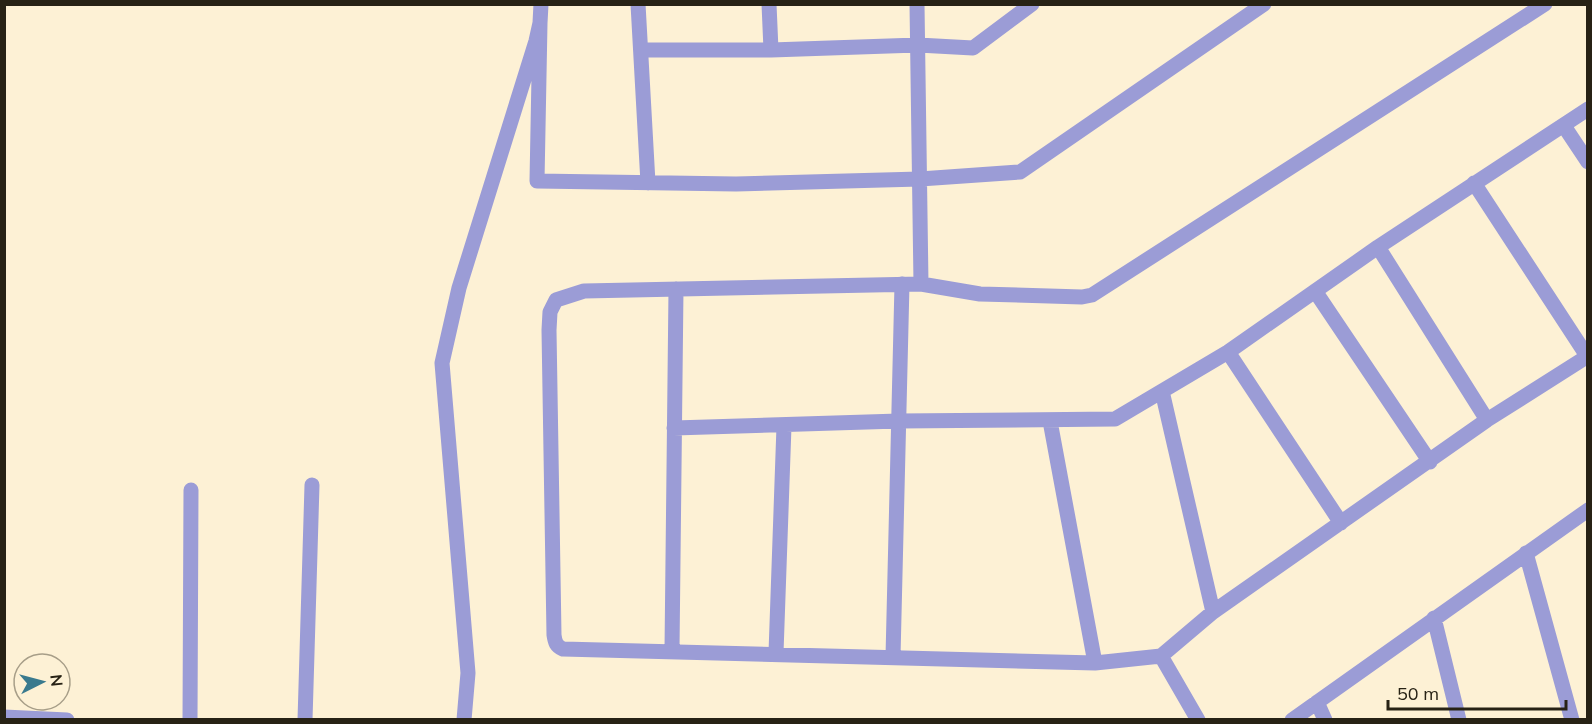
<svg xmlns="http://www.w3.org/2000/svg" width="1592" height="724" viewBox="0 0 1592 724" font-family="Mulish,sans-serif">
	<style>
		.lines { fill: none; stroke-linecap: round; stroke-linejoin: round }
		.minor { stroke: #9b9cd6; stroke-width: 15 }
	</style>
	<rect width="100%" height="100%" fill="#fdf1d5"/>
	<g class="lines">
		<path class="minor" d="M638 4 648 183
			M769 4 771 50
			M917 4 921 284
			M1545 4 1092 295 1082 297 980 294 921 284 584 291 556 300 550 312 549 330 554 635C555 642 556 646 563 649L1095 663 1161 656 1213 612 1487 420 1588 356
			M540 23 537 181 736 184 920 179 1020 172 1264 4
			M641 50H771L918 45 973 48 1032 4
			M1564 126 1588 162
			M1474 183 1587 356
			M1378 247 1487 420
			M1315 291 1430 462
			M1228 352 1341 523
			M1162 391 1213 612
			M1050 421 1095 663
			M674 428 899 421 1115 419 1228 352 1378 247 1588 109
			M1526 553 1572 720
			M1434 618 1459 720
			M672 650 676 289
			M776 653 784 426
			M1161 656 1198 720
			M893 657 902 284
			M1317 702 1325 720
			M4 717 67 720
			M190 720 191 490
			M305 720 312 485
			M464 720 468 673 442 363 459 288 536 41 540 23 541 4
			M1292 720 1588 510"/>
	</g>
	<rect width="1592" height="724" fill="none" stroke="#272215" stroke-width="12"/>
	<g transform="translate(42 682) rotate(84)"><circle r="28" fill="#fdf1d5" stroke="#a79e88" stroke-width="1.5"/>
	<path d="M0-4.5L10 22L0 15L-10 22Z" fill="#3a7a8e"/>
	<text y="-9" font-size="16" font-weight="bold" text-anchor="middle" fill="#272215">N</text>
	</g>
	<path d="M1388 700v9h178v-9" fill="none" stroke="#272215" stroke-width="3"/>
	<text x="1397" y="700" font-size="18" fill="#272215" stroke="#fdf1d5" stroke-width="4.5" paint-order="stroke">50 m</text>
</svg>
